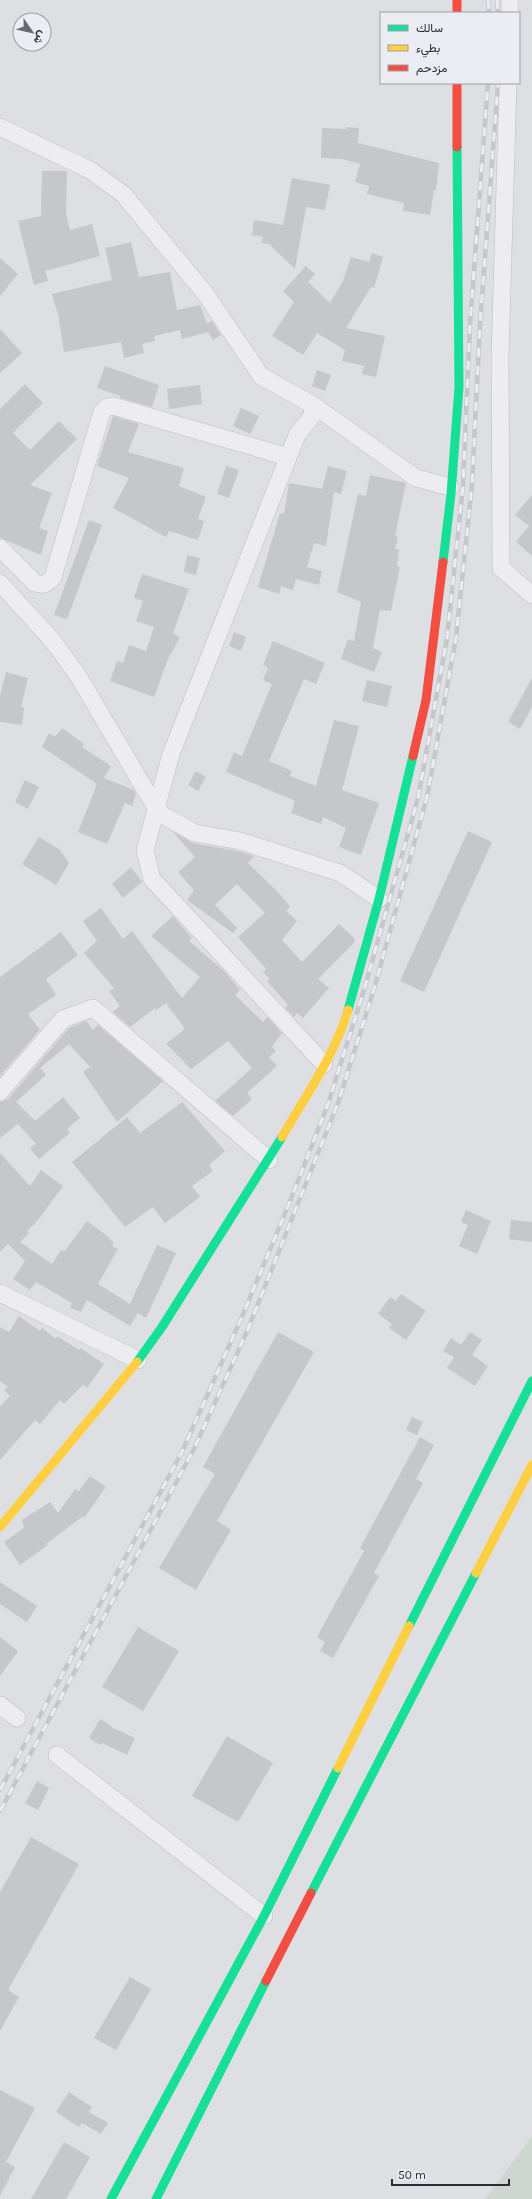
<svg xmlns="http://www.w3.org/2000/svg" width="532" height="2199" viewBox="0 0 532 2199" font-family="Karla,Vazirmatn,sans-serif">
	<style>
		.green { fill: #cdd6cf }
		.building { fill: #c6c7cb }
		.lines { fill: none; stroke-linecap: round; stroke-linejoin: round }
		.street-casing { stroke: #bcbdc1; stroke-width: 18 }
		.street { stroke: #ededf0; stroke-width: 17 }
		.fast { stroke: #16e098; stroke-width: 9 }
		.slow { stroke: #ffcf43; stroke-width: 9 }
		.jam { stroke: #f24e42; stroke-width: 9 }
		.rail-casing { stroke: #c6c7cb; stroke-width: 4.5 }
		.rail { stroke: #ebedf3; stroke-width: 3; stroke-dasharray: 9; stroke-linecap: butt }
	</style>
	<rect width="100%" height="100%" fill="#dedfe3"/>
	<path class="green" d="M532 2136V2199H485Z"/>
	<path class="building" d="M346 127 359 128 358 143 439 163 436 190H434L430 215 403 211 404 203 367 194 369 186 355 182 360 164 342 159 321 158 322 128 346 129Z
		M42 171H67L66 213 70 230 92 224 100 256 45 271 48 281 34 285 18 221 41 216Z
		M292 178 330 185 325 210 306 207 295 269 269 244 262 243 263 237 252 235 254 220 283 225Z
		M131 242 139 277 170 272 177 310 200 305 207 324 212 321 221 335 213 340 208 332 182 339 180 330 154 336 155 341 142 344 144 353 124 358 121 342 64 352 58 314 52 294 112 280 105 248Z
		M372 253 383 257 374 288 371 287 346 328 385 336 376 377 362 374 364 366 342 361 345 350 317 333 303 355 272 336 294 302 283 291 306 266 315 274 308 282 330 303 343 281 351 257 369 262Z
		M0 258 18 274 0 296Z
		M0 329 22 353 0 373Z
		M105 366 159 385 152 407 120 398V396L97 388Z
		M317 370 331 375 325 391 312 386Z
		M25 384 43 403 13 433 30 450 59 421 77 439 30 485 52 493 39 528 48 531 41 555 0 538V409Z
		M200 385 202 404 169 409 167 389Z
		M241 408 259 416 250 434 233 426Z
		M113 416 139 424 128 452 184 468 179 486 206 497 198 519 204 521 198 540 169 531 166 537 113 508 129 478 97 466Z
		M226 466 239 470 229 498 217 494Z
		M328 466 347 471 341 494 334 492 326 546 314 543 307 567 322 571 319 585 296 579 293 590 281 586 279 594 258 587 280 513 284 514 289 483 322 489Z
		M370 475 406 483 395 536 398 537 395 549H399L397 566 400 567 391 611 380 610 373 648 382 652 374 672 341 659 348 639 354 641 361 602 337 592 358 494 366 496Z
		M532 495V556L516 542 529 526 515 515Z
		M89 520 102 525 67 619 54 615Z
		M187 555 200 558 196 575 184 572Z
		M142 574 189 589 173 633 180 637 168 659 154 697 110 681 117 661 123 663 129 645 146 651 154 627 136 621 143 601 134 598Z
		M234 632 246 637 241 651 229 646Z
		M273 641 325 663 316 684 304 679 269 761 292 771 290 776 316 786 334 720 359 726 342 790 379 803 361 855 339 847 346 828 323 817 321 824 291 813 295 801 226 772 234 752 242 756 272 684 263 680 268 668 263 665Z
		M6 672 28 678 21 707 24 708 22 725 0 722V696Z
		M532 678V707L520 729 508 722Z
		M367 680 392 686 387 707 362 701Z
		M62 728 84 744 82 747 111 766 104 778 134 790 136 794 132 806 125 803 107 844 78 832 97 784 42 747 49 733 55 737Z
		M196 771 206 777 198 791 188 785Z
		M25 780 39 787 28 809 15 802Z
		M172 831 193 843 238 851 254 856 248 863 279 893 290 907 286 911 297 921 282 940 302 962 339 924 355 939 354 943 318 979 329 988 303 1018 297 1013 294 1017 285 1008 288 1005 267 981 270 978 263 973 266 969 238 937 265 913 237 884 215 905 237 928 233 933 187 900 194 890 178 872 195 857Z
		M468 831 492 842 424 992 400 981Z
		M39 837 59 849 69 863 56 885 22 864Z
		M131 867 142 882 123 898 112 884Z
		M101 908 123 939 132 931 182 998 200 977 151 936 173 916 192 938 189 941 224 971 240 990 235 995 263 1022 267 1017 282 1033 272 1047 276 1051 269 1057 277 1066 247 1093 252 1099 233 1116 215 1101 252 1068 228 1041 191 1069 166 1044 185 1029 166 1003 156 1010 155 1008 130 1027 113 1012 120 1006 109 991 114 988 84 953 97 941 83 921Z
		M61 932 78 955 46 979 56 995 28 1014 40 1030 0 1076V977Z
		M86 1021 93 1030 98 1025 163 1081 117 1122 83 1072 90 1067 69 1044 40 1068 46 1075 16 1102 35 1121 63 1097 80 1118 67 1129 70 1133 39 1159 30 1148 36 1144 18 1124 0 1138V1102L8 1099 69 1028Z
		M182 1102 225 1151 209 1165 213 1171 192 1186 200 1197 165 1223 153 1207 125 1227 72 1162 127 1117 140 1133Z
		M0 1153 30 1186 41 1170 63 1186 38 1220 27 1231 29 1233 20 1242 52 1264 61 1250 64 1252 87 1221 110 1238 109 1239 114 1242 112 1246 118 1249 98 1284 130 1304 157 1245 176 1253 146 1318 138 1313 130 1326 87 1300 81 1312 70 1308 72 1303 36 1282 30 1290 13 1279 25 1261 8 1244 0 1252Z
		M466 1210 491 1221 477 1254 459 1246 468 1225 461 1222Z
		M511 1220 532 1222V1242L509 1239Z
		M401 1294 426 1311 406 1340 389 1328 392 1324 378 1314 390 1297 396 1301Z
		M19 1316 40 1331 42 1328 56 1339 57 1336 79 1350 81 1348 104 1364 87 1388 83 1385 64 1404 60 1400 40 1424 35 1420 0 1460V1406L10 1396 4 1390 8 1387 0 1381V1327L9 1332Z
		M278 1332 314 1352 217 1521 231 1530 196 1590 159 1568 215 1474 203 1467Z
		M470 1332 482 1340 472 1355 488 1366 475 1386 447 1368 454 1357 443 1351 451 1338 461 1345Z
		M412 1417 423 1422 417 1435 406 1430Z
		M420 1437 434 1445 416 1479 423 1483 374 1573 379 1576 333 1658 320 1651 325 1642 317 1637 364 1551 360 1548Z
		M90 1476 106 1487 84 1518 83 1516 46 1544 48 1545 20 1565 4 1542 24 1528 22 1520 50 1502 58 1513 75 1489 79 1491Z
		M0 1582 37 1606 27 1622 0 1604Z
		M138 1627 179 1651 143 1711 102 1687Z
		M0 1637 18 1651 0 1676Z
		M100 1719 112 1726 111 1727 135 1738 127 1755 102 1743 100 1745 89 1738Z
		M227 1736 273 1763 238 1822 192 1796Z
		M37 1781 49 1788 38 1810 25 1803Z
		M31 1837 79 1864 8 1990 19 1997 0 2031V1892Z
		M130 1977 151 1989 116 2050 94 2038Z
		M0 2090 35 2108 6 2162 15 2167 0 2196Z
		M69 2092 92 2107 89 2112 108 2123 101 2134 82 2123 79 2127 56 2112Z
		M64 2142 90 2157 66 2199H31Z"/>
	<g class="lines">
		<g class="street-casing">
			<path id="street" d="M510 13V0
				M508 83 500 356 501 568 532 595
				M0 127 90 170 123 194 204 292 261 376 313 405
				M0 548 35 583C44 586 47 584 53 577L102 412 107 407 113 406 288 457
				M0 583 52 640 77 674 159 813 195 833 240 841 340 873 379 899
				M324 1064 152 879 145 850 171 754 297 435 312 416 313 405 416 478 450 487
				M0 1092 63 1019 93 1008 269 1160
				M0 1293 138 1360
				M0 1705 17 1718
				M57 1755 264 1916"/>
		</g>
		<use href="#street" class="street"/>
		<path class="fast" d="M443 562 451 494 459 387 457 147
			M348 1010 379 899 413 756
			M137 1362 162 1327 282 1137
			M409 1626 532 1381
			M311 1893 476 1573
			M111 2199 264 1916 338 1768
			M156 2199 266 1981"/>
		<path class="slow" d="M282 1137C305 1097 335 1055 348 1010
			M0 1527 137 1362
			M476 1573 532 1465
			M338 1768 409 1626"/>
		<path class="jam" d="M457 0V13
			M457 83V147
			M413 756 426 700 443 562
			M266 1981 311 1893"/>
		<g class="rail-casing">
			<path id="rail" d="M488 0 489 13
				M497 0 498 13
				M0 1790 182 1452 241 1319 289 1204 328 1104 364 990 418 798 447 638 463 486 470 325 488 83
				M0 1811 194 1449 248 1329 338 1103 374 989 427 797 456 638 472 485 480 324 498 83"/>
		</g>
		<use href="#rail" class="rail"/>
	</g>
	<rect x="380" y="12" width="140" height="72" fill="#ebedf3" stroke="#9d9fa9"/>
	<rect x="388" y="25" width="20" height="6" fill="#16e098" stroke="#9d9fa9"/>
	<text x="416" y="32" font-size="12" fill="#272b3a">سالك</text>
	<rect x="388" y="45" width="20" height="6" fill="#ffcf43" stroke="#9d9fa9"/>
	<text x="416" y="52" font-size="12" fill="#272b3a">بطيء</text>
	<rect x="388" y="65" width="20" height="6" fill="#f24e42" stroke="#9d9fa9"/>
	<text x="416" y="72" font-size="12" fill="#272b3a">مزدحم</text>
	<g transform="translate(32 32) rotate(124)"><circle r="19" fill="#ebedf3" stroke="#9d9fa9"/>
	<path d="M0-3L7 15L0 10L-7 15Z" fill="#676a75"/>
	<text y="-6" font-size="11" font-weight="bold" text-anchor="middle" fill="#272b3a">ش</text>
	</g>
	<path d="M392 2179v6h117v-6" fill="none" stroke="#272b3a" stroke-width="2"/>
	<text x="398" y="2179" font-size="12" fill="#272b3a" stroke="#ebedf3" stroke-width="3" paint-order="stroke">50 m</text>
</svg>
